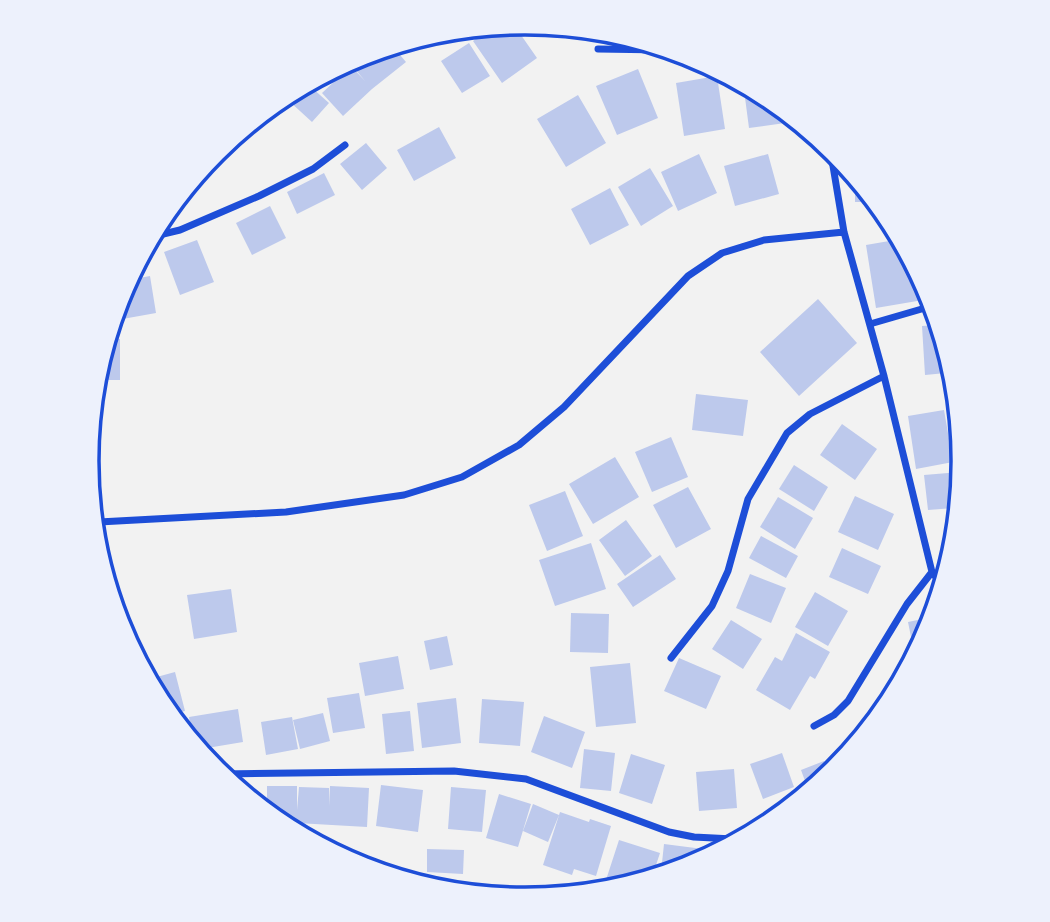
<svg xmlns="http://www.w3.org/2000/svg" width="1050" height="922" viewBox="0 0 1050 922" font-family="Merriweather,serif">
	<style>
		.building { fill: #bdc9ec }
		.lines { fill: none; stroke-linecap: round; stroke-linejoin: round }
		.minor { stroke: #1d4ed8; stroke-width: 7 }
		.rim { fill: none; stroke: #1d4ed8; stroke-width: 3.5 }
	</style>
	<rect width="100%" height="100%" fill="#f2f2f2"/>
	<path class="building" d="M514 25 537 58 502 83 473 41 488 30Z
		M469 43 490 76 462 93 441 61Z
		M395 49 406 62 372 89 343 116 322 93 351 66 365 81 350 63 359 56Z
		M638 69 658 118 617 135 596 86Z
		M717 76 725 129 684 136 676 83Z
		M311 87 329 103 312 122 289 101Z
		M744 90 784 117 785 123 749 128Z
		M578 95 606 143 566 167 537 119Z
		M439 127 456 158 414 181 397 150Z
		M366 143 387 168 362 190 340 164Z
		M699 154 717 193 678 211 661 172Z
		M768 154 779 194 735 206 724 166Z
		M650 168 673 206 641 226 618 187Z
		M324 173 335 195 297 214 287 192Z
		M855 181 869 202H855Z
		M610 188 629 225 590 245 571 209Z
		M270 206 286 238 252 255 236 223Z
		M197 240 214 282 180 295 164 252Z
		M895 240 920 278 923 300 876 308 866 245Z
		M150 276 156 313 117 320 120 293 129 280Z
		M818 299 857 343 799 396 760 352Z
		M936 325 946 373 925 375 922 326Z
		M111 339H120V380H103Z
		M696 394 748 400 743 436 692 430Z
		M951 409H953L963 461H954Z
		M944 410 953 462 916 469 908 416Z
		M842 424 877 449 855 480 820 455Z
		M671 437 688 477 652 492 635 452Z
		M615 457 639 497 593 524 569 484Z
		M794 465 828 487 814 511 779 489Z
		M960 472 954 508 928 510 924 475Z
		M688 487 711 529 676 548 653 505Z
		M565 491 583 536 547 551 529 505Z
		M855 496 894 514 878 550 838 532Z
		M778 497 813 518 795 549 760 527Z
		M626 520 652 556 625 576 599 540Z
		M761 536 798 556 786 578 749 558Z
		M591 543 606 589 555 606 539 560Z
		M842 548 881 566 868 594 829 577Z
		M660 555 676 579 633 607 617 584Z
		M750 574 786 588 771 623 736 608Z
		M231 589 237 632 194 639 187 595Z
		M815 592 848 611 828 646 795 627Z
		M571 613 609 614 608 653 570 652Z
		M932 617 930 629 914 652 908 622Z
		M731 620 762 639 743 669 712 649Z
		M796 633 830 652 815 679 810 676 790 710 756 690 775 657 782 661Z
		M447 636 453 665 430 670 424 641Z
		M398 656 404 689 365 696 359 663Z
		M679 658 721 676 706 709 664 691Z
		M630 663 636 723 596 727 590 667Z
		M175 672 185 711 176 713 153 678Z
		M359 693 365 728 333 733 327 698Z
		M456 698 461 743 422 748 417 703Z
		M482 699 524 702 520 746 479 743Z
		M238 709 243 742 201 749 192 737 189 717Z
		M410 711 414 751 386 754 382 714Z
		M323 713 330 741 300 749 293 720Z
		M544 716 585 732 572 768 531 752Z
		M292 717 298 749 266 755 261 722Z
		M584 749 615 753 611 791 580 788Z
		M782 753 794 787 763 799 750 764Z
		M631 754 665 765 652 804 619 793Z
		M824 761 829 775 808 789 801 770Z
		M734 769 737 808 699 811 696 772Z
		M381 785 423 790 418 832 376 826Z
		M267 786H297V810L299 787 329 788V806L330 786 369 788 367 827 297 823V826L267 805Z
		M451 787 486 790 482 832 448 829Z
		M499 794 531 804 518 847 486 838Z
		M533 804 559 815 548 842 523 831Z
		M560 812 589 822 590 819 611 826 596 876 574 869 572 875 543 865Z
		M619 840 660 853 653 874 605 883Z
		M664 844 703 849 701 860 692 866 661 872Z
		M427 849 464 850 463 874 427 872Z
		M547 887 561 892 544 895Z"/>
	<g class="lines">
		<path class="minor" d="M598 49 663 50
			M830 148 844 232 884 376 932 572 939 581
			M159 235 180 230 259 196 313 169 345 145
			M870 324 932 306
			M99 522 286 512 404 495 462 477 519 445 564 407 688 276 722 253 764 240 844 232
			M671 658 712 606 728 571 748 499 787 433 810 414 884 376
			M814 726 834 715 848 701 907 604 932 572
			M220 774 454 771 526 779 669 832 694 837 733 839"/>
	</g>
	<path d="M0 0H1050V922H0ZM99 461a426 426 0 1 1 852 0a426 426 0 1 1-852 0Z" fill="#edf1fc" fill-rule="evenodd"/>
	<path class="rim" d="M99 461a426 426 0 1 1 852 0a426 426 0 1 1-852 0Z"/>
</svg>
